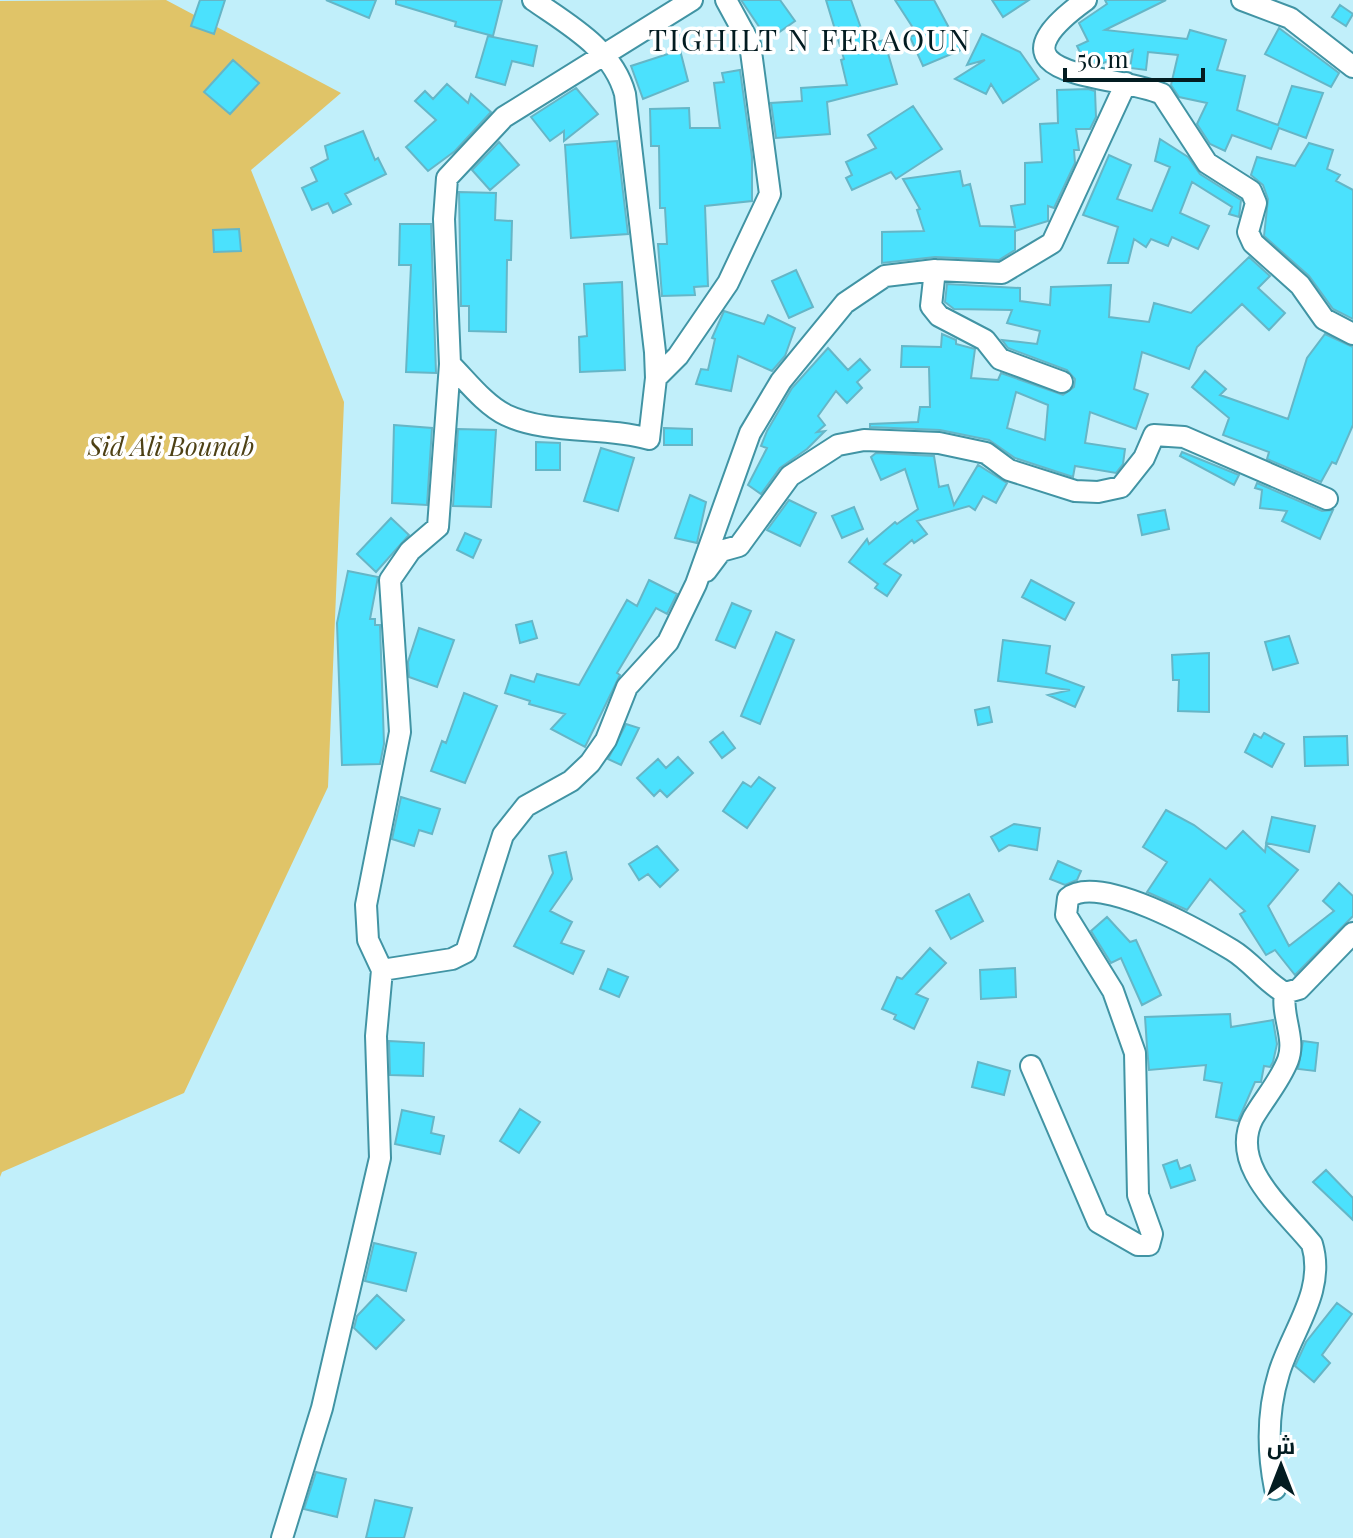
<svg xmlns="http://www.w3.org/2000/svg" width="1353" height="1538" viewBox="0 0 1353 1538" font-family="'Playfair Display',Cairo,serif">
	<style>
		.green { fill: #e0c468 }
		.building { fill: #4be1fd; stroke: #65b6c7; stroke-width: 2; fill-rule: evenodd }
		.lines { fill: none; stroke-linecap: round; stroke-linejoin: round }
		.minor-casing { stroke: #4194a4; stroke-width: 24 }
		.minor { stroke: #fff; stroke-width: 20 }
		.labels { text-anchor: middle; stroke-width: 7; stroke-linejoin: round; paint-order: stroke }
		.park-label { font-size: 26px; font-style: italic; fill: #4e4115; stroke: #fff }
		.quarter-label { font-size: 30px; letter-spacing: 2px; fill: #031c21; stroke: #fff }
	</style>
	<rect width="100%" height="100%" fill="#c1effa"/>
	<path class="green" d="M166 0 341 93 251 170 344 402 328 787 184 1093 2 1172 0 1177V1Z"/>
	<path class="building" d="M200 0H225L214 34 191 26Z
		M326 0H376L369 18Z
		M396 0H502L493 36 455 26 456 22 396 4Z
		M741 0H780L795 21 768 40Z
		M826 0H851L867 45 884 40 897 84 827 102 830 134 776 138 771 103 802 101 801 88 847 85 841 60 844 59Z
		M895 0H934L961 50 923 66 910 37 917 34Z
		M992 0H1029L1003 17Z
		M1105 0H1166L1105 30 1187 39 1190 30 1226 40 1217 70 1245 76 1237 110 1278 125 1292 86 1323 93 1306 138 1279 128 1271 149 1232 135 1225 151 1210 144 1197 124 1207 103 1179 97 1171 85 1178 55 1148 52 1146 70 1130 68 1133 50 1099 65 1084 61 1077 46 1088 41 1079 23 1107 4Z
		M1340 5 1353 14 1346 26 1332 17Z
		M1279 28 1339 73 1331 87 1265 54Z
		M982 34 1020 52 1039 79 1003 103 991 84 986 94 955 79 985 60 967 65Z
		M488 36 537 46 533 66 512 61 505 85 476 77Z
		M680 50 688 81 643 99 631 66Z
		M233 60 259 83 230 114 204 92Z
		M740 70 752 157V201L705 206 708 286 694 287 695 295 662 296 658 244H667L665 208H660L659 146H651L650 109 689 108 690 128H720L714 83 724 82 722 73Z
		M447 84 468 103 471 94 491 112 455 151 428 171 406 147 436 120 415 101 425 91 433 99Z
		M576 88 598 114 564 141V131L550 141 531 117Z
		M1088 89 1095 91 1096 117 1090 129H1076L1079 150H1074L1075 163 1054 208 1048 206V221L1015 231V250L999 260 935 257 882 263V232L924 231 917 210 920 209 903 179 960 171 963 186 970 184 980 226 1015 227 1011 206 1025 204V163L1042 162 1040 124 1058 123 1057 90Z
		M913 106 942 149 896 179 891 172 852 190 846 178 852 175 846 162 876 148 868 135Z
		M363 131 375 160 378 158 386 174 345 194 351 204 333 213 328 203 312 210 302 188 317 181 311 168 328 159 325 146Z
		M1160 139 1188 157 1200 174 1241 200 1239 217 1229 214 1232 207 1192 182 1180 213 1209 226 1198 249 1172 237 1168 246 1151 239 1146 247 1134 239 1128 263H1108L1118 227 1083 215 1109 155 1131 165 1117 199 1152 211 1170 167 1155 161Z
		M617 141 628 234 571 238 565 145Z
		M499 142 519 165 490 190 472 170Z
		M1309 143 1333 150 1327 169 1340 175 1336 181 1353 190V319L1333 309 1309 276 1264 236 1268 199 1263 185 1251 175 1257 157 1295 166Z
		M459 192 496 193 495 220 512 221 511 260H507L506 332 469 331V306H461Z
		M400 224H431L436 373 406 372 411 265H399Z
		M239 229 241 251 214 252 213 230Z
		M1249 257 1270 276 1258 288 1285 313 1269 330 1242 304 1197 347 1189 369 1142 352 1134 389 1148 394 1136 429 1090 412 1085 443 1125 449 1123 464 1116 473 1075 466 1073 477 1015 458 989 440 940 430 870 427V424L918 422 920 407H930L929 367H901L902 346 941 347 942 334 956 340V344L975 349 971 378 998 380 1001 373 1063 395 1074 387 1075 379 1067 370 1008 348 1002 340 1037 344 1040 331 1007 323 1012 310 954 309 945 302 947 284 1020 288V301L1050 305 1051 287 1111 285 1109 317 1149 322 1154 303 1191 313ZM1016 392 1048 405 1045 440 1007 428Z
		M796 270 813 307 789 318 772 281Z
		M622 282 625 370 580 372 579 337 587 336 584 284Z
		M724 311 764 324 768 315 795 328 785 356 772 371 738 356 731 391 696 384 701 369 708 370 715 339 712 338Z
		M1325 334 1353 347V425L1336 464 1332 462 1321 482 1267 459 1269 452 1223 435 1229 418 1192 387 1205 371 1226 389 1220 395 1288 419 1307 358Z
		M828 348 848 370 860 359 870 370 857 382 862 388 847 403 836 391 818 416 825 425 817 432 825 431 807 449 780 468 761 494 748 485 767 448 761 446 767 431 792 388Z
		M394 425 432 428 427 505 392 503Z
		M664 428 692 429V445H664Z
		M458 429 496 430 491 507 453 506Z
		M536 442 560 443V470H536Z
		M601 448 634 458 618 511 584 501Z
		M1182 452 1239 475 1234 485 1180 456Z
		M876 453 934 456 939 487 948 485 954 505 978 465 1007 483 996 503 983 496 975 510 969 506 917 521 927 534 914 543 912 540 884 564 901 575 887 596 875 588 878 584 849 562 867 539 869 544 895 522 897 524 918 509 905 469 881 480 871 457Z
		M1257 483 1322 511 1333 510 1320 539 1282 521 1287 511 1260 508 1262 490 1255 488Z
		M690 495 706 502 697 543 675 538Z
		M789 500 816 513 800 546 767 530Z
		M854 507 863 529 842 538 832 516Z
		M1165 510 1169 529 1142 535 1138 515Z
		M391 518 409 535 376 572 357 554Z
		M465 533 481 540 473 558 457 550Z
		M348 571 378 577 370 619H375V625H380L384 744 380 764 342 765 337 623Z
		M649 580 677 594 667 614 656 608 617 673 620 675 585 747 551 729 565 714 529 704 530 701 505 693 511 675 534 682 537 674 579 685 627 600 637 606Z
		M1031 580 1074 603 1065 620 1022 597Z
		M732 603 751 611 735 648 716 640Z
		M532 621 537 638 520 643 516 625Z
		M419 628 454 640 437 687 409 677 408 662Z
		M776 632 794 640 760 724 741 716Z
		M1289 636 1298 663 1273 670 1265 642Z
		M1003 640 1050 646 1046 673 1084 687 1075 707 1048 695 1070 690 998 681Z
		M1209 653V712L1178 711 1179 680H1173L1172 655Z
		M464 693 497 706 465 783 431 771 442 741 446 743Z
		M989 707 992 722 978 725 975 710Z
		M626 724 639 728 621 765 608 759Z
		M723 732 735 748 722 758 710 742Z
		M1264 733 1284 744 1272 767 1245 752 1254 734 1261 738Z
		M1347 736 1348 765 1305 766 1304 737Z
		M678 757 693 773 667 797 660 790 654 796 637 778 658 759 666 768Z
		M759 777 775 788 747 828 723 811 743 782 751 787Z
		M401 797 440 809 432 834 419 830 414 846 392 839Z
		M1166 810 1194 825 1226 849 1243 831 1265 852 1266 845 1298 870 1268 906 1289 946 1334 911 1323 901 1339 883 1353 896V916L1295 975 1275 950 1266 955 1240 914 1245 911 1210 879 1187 910 1147 892 1167 862 1143 847Z
		M1272 817 1315 826 1309 852 1266 843Z
		M1014 824 1040 828 1037 850 1009 845 999 851 991 837Z
		M657 846 678 870 660 887 648 874 639 880 629 864Z
		M566 852 572 879 550 911 572 922 561 943 584 951 573 974 514 946 553 873 549 856Z
		M1058 861 1081 871 1077 880 1065 885 1050 879Z
		M969 894 983 921 951 939 936 911Z
		M1107 917 1130 942 1136 940 1161 995 1142 1005 1121 958 1111 963 1091 931Z
		M930 948 946 963 916 994 928 999 914 1029 894 1019 896 1015 882 1009 897 977 902 979Z
		M1015 968 1016 997 981 999 980 970Z
		M608 969 628 977 619 997 600 989Z
		M1230 1014 1231 1027 1273 1020 1277 1044 1273 1062 1270 1067 1264 1066 1261 1082H1255L1238 1121 1216 1117 1222 1083 1204 1080 1206 1065 1149 1070 1147 1047 1145 1017Z
		M389 1041 424 1043 423 1076 390 1075Z
		M1303 1041 1318 1043 1315 1071 1298 1069Z
		M978 1062 1010 1071 1004 1095 972 1087Z
		M520 1109 540 1122 519 1153 500 1141Z
		M402 1110 434 1117 431 1133 444 1136 440 1154 395 1144Z
		M1177 1160 1180 1169 1190 1165 1195 1180 1171 1188 1163 1165Z
		M1326 1170 1353 1198V1220L1313 1182Z
		M374 1243 416 1253 406 1291 365 1281Z
		M377 1295 404 1320 376 1349 354 1328 357 1316Z
		M1337 1303 1352 1314 1322 1355 1330 1363 1314 1382 1295 1366 1306 1342Z
		M316 1472 346 1479 337 1517 304 1509Z
		M375 1500 412 1508 404 1538H366Z"/>
	<g class="lines">
		<g class="minor-casing">
			<path id="minor" d="M1086 0C975 80 1115 73 1162 94L1207 163 1251 191 1256 203 1248 232 1253 243 1300 285 1324 319 1353 334
				M1242 0 1290 18 1353 67
				M935 270 931 306 939 316 985 340 1000 359 1062 382
				M450 364C466 380 485 405 506 415 549 435 604 426 649 439L656 378 655 352 625 94C613 49 569 25 533 0
				M656 378 678 356 728 283 770 194 750 44 726 0
				M706 571 721 551 739 546 790 476 838 445 864 440 939 443 986 453 1009 470 1075 491 1098 492 1121 487 1144 458 1154 435 1184 437 1327 499
				M382 970 452 959 466 952 503 835 526 806 571 781 590 763 606 740 627 687 668 642 696 584 750 433 781 381 845 303 885 276 935 270 1002 273 1052 243 1126 83
				M1031 1066 1098 1222 1138 1245H1149L1152 1234 1138 1195 1135 1053 1113 991 1066 915 1068 898C1098 872 1202 932 1232 950 1252 962 1265 982 1285 993L1299 989 1353 933
				M1275 1489C1267 1449 1267 1412 1279 1373 1292 1330 1326 1291 1312 1244 1285 1210 1228 1166 1253 1118 1264 1099 1280 1081 1288 1060 1296 1039 1281 1015 1285 993
				M282 1538 322 1408 380 1158 376 1036 382 970 368 940 366 905 400 732 390 580 410 551 438 527 450 364 444 219 447 178 504 117 692 0"/>
		</g>
		<use href="#minor" class="minor"/>
	</g>
	<g class="labels">
		<g class="park-label">
			<text x="171" y="456">Sid Ali Bounab</text>
		</g>
		<g class="quarter-label">
			<text x="810" y="51">TIGHILT N FERAOUN</text>
		</g>
	</g>
	<g transform="translate(1281 1466)" stroke="#ffffff" stroke-width="6" paint-order="stroke">
	<path d="M0-6L14 30L0 20L-14 30Z" fill="#031c21"/>
	<text y="-12" font-size="22" font-weight="bold" text-anchor="middle" fill="#031c21">ش</text>
	</g>
	<path d="M1065 68v12h138v-12" fill="none" stroke="#031c21" stroke-width="4"/>
	<text x="1077" y="68" font-size="24" fill="#031c21" stroke="#ffffff" stroke-width="6" paint-order="stroke">50 m</text>
</svg>
